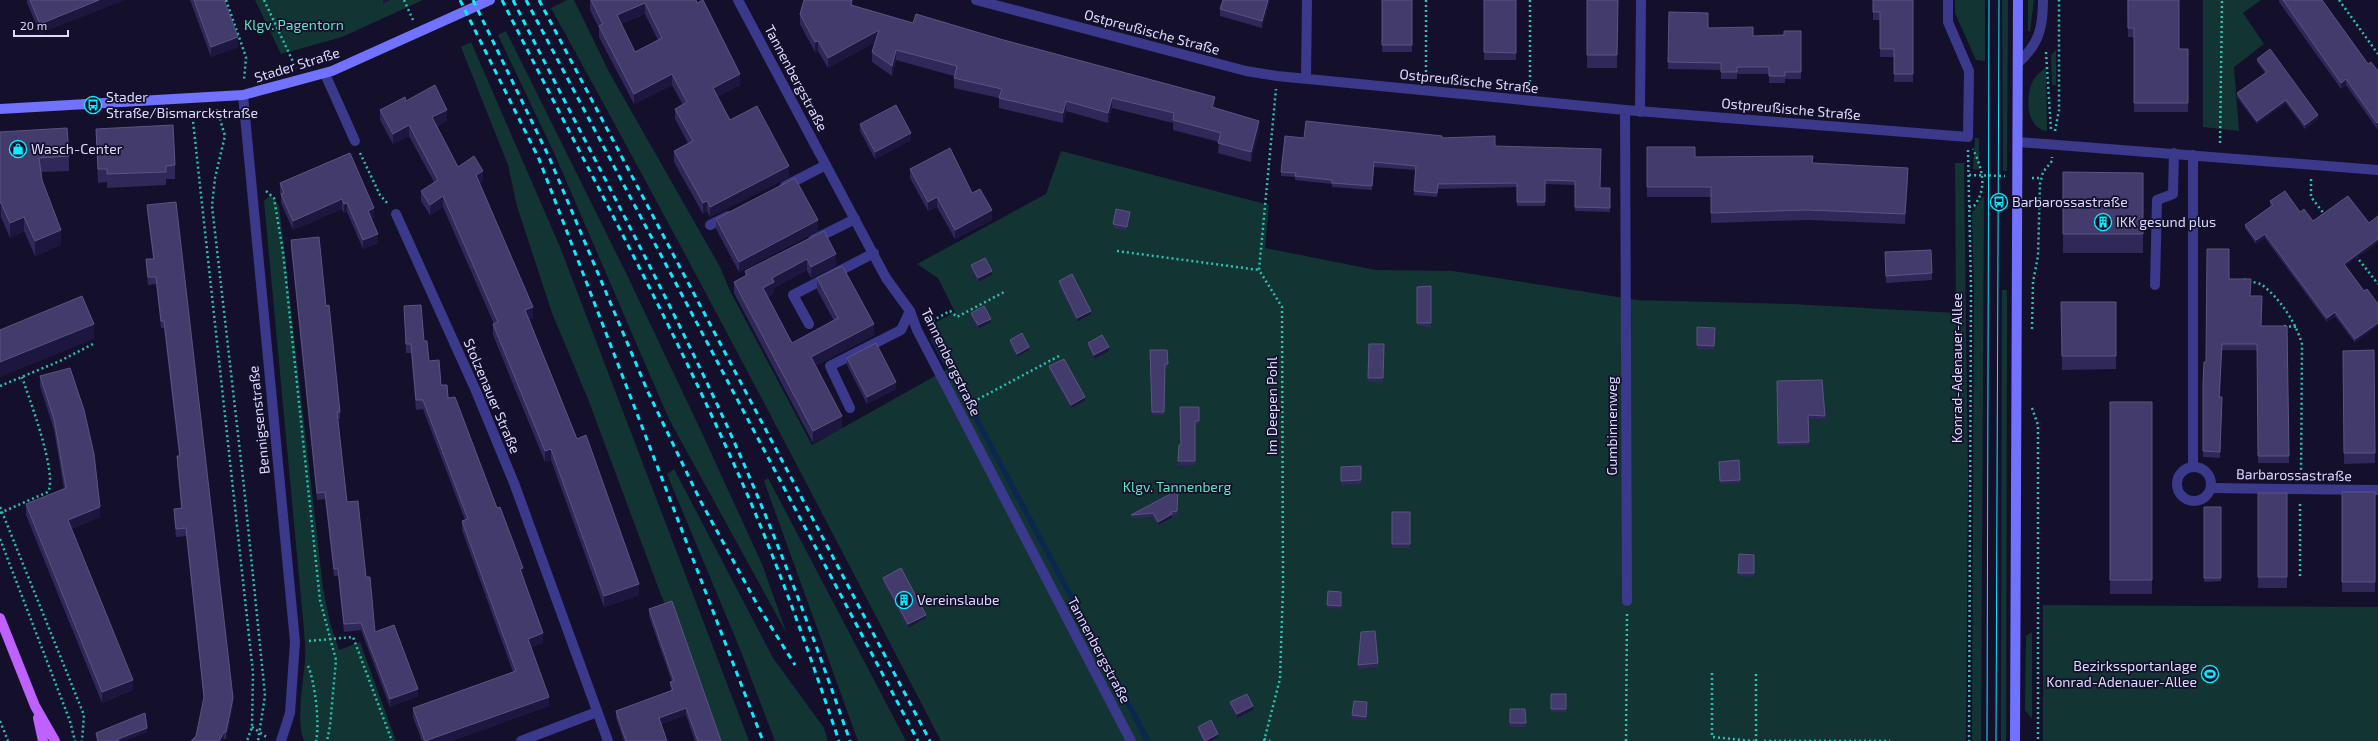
<svg xmlns="http://www.w3.org/2000/svg" width="2378" height="741" viewBox="0 0 2378 741" font-family="'Exo 2',sans-serif">
	<style>
		.green { fill: #123533 }
		.lines { fill: none; stroke-linecap: round; stroke-linejoin: round }
		.stream { stroke: #0b264f; stroke-width: 5.5 }
		.path { stroke: #2bc1b3; stroke-width: 2.5; stroke-dasharray: 2 3; stroke-linecap: butt }
		.service { stroke: #3a398c; stroke-width: 10 }
		.minor { stroke: #3a398c; stroke-width: 10 }
		.tertiary { stroke: #3a398c; stroke-width: 10 }
		.secondary { stroke: #7172ff; stroke-width: 10 }
		.primary { stroke: #bf61ff; stroke-width: 10 }
		.tram { stroke: #06eeff; stroke-width: 1 }
		.rail { stroke: #06eeff; stroke-width: 3; stroke-dasharray: 6 5; stroke-linecap: butt }
		.wall { fill: #302859; fill-rule: evenodd }
		.shaded-wall { fill: #1d173f }
		.building { fill: #433b6b; stroke: #5b5482; fill-rule: evenodd }
		.labels { text-anchor: middle; stroke-width: 3.5; stroke-linejoin: round; paint-order: stroke }
		.park-label { font-size: 14px; fill: #5fe5bf; stroke: #14102b }
		.street-label { font-size: 14px; fill: #dddaff; stroke: #14102b }
		.poi-label { font-size: 14px; fill: #dddaff; stroke: #14102b; text-anchor: start }
	</style>
	<rect width="100%" height="100%" fill="#14102b"/>
	<path class="green" d="M255 0H423L342 37 281 54Z
		M567 0H574L609 72 720 267 730 291 812 445 953 366 931 325 955 312 938 278 917 264 1046 194 1061 151 1269 205 1265 248 1376 270 1453 271 1637 300 1792 304 1956 313 1955 163H1964L1968 479 1966 741H941C813 495 685 250 551 8Z
		M1955 0H1985V61L1976 60 1955 13Z
		M2002 0H2008L2007 171H2003Z
		M2028 0H2034L2030 31H2028Z
		M2203 0H2261L2243 13 2264 44 2234 67 2239 131 2203 127Z
		M506 31 628 277 701 431 762 564 787 634 669 419 555 155 498 35Z
		M471 42 560 247 749 741H719L698 679 661 595 588 399 552 313 517 206 508 165 461 47Z
		M2056 50V85H2052L2051 55Z
		M2046 67 2047 131C2026 129 2025 95 2033 81 2036 75 2042 71 2046 67Z
		M1975 138H1979V170L1973 169Z
		M271 195 279 206 323 588 330 623 339 650 360 642 396 741H305C295 728 304 678 305 660 306 647 304 633 303 619L264 201Z
		M1984 196 1981 741H1972L1974 289 1972 213Z
		M2002 290H2007L2006 741H2001Z
		M674 469 773 658 824 728 828 741H775L740 649 667 474Z
		M768 478 906 741H858L764 481Z
		M2043 605 2378 607V741H2043Z
		M2032 632V719L2025 710 2026 636Z"/>
	<g class="lines">
		<path class="stream" d="M933 339 967 402
			M970 407 1148 741"/>
		<path class="path" d="M226 0 246 57 244 80
			M264 0 296 68
			M404 0 413 20
			M1530 0V87
			M2339 0 2378 54
			M2046 52 2051 130
			M1426 77V0
			M217 109 225 136 215 178 212 206 244 487 264 685 265 696 258 741
			M192 112 253 673 252 727 247 741
			M2055 131 2059 110V0
			M2220 143 2222 0
			M1968 150 1971 289 1969 741
			M360 153 380 195 388 204
			M1969 175 2005 176
			M2032 178H2042
			M2311 179V197L2325 215
			M266 191 274 198 283 252 320 600 336 660 330 726 327 741
			M1969 207 1974 206C1988 188 1982 168 1973 149
			M1117 251 1259 270
			M2356 256 2378 284
			M2244 279C2249 282 2257 282 2262 285 2280 298 2296 323 2302 344L2301 475
			M928 323 950 311 957 317 1006 291
			M2284 326 2296 327
			M2032 329 2033 282 2038 256 2040 184 2043 172 2052 161V157
			M0 386 60 361 93 344
			M969 404 1059 356
			M2032 408 2038 425V741
			M0 507 84 715 82 741
			M0 513 48 492C58 474 29 398 22 377
			M0 539 70 721 75 741
			M2300 576V502
			M309 641 353 637 392 741
			M308 666C315 682 320 724 316 741
			M1712 673V737L1754 741
			M0 721 8 741
			M252 727 268 738
			M1264 739 1270 741
			M1264 741 1280 679 1283 587 1282 307 1259 270 1276 89
			M1626 741 1627 614
			M1756 741V673
			M1764 741H1890"/>
		<path class="service" d="M325 74 355 141
			M1625 110 1627 601
			M785 186 826 165
			M710 225 728 216
			M813 240 855 219
			M2155 285 2157 200 2173 194 2174 153
			M910 311 917 330 1131 741
			M809 324 793 295 874 253
			M850 408 830 366 901 330 910 311
			M2211 488 2378 490"/>
		<path class="minor" d="M738 0 886 278 910 311
			M976 0 1246 71 1277 76 1625 110 1968 137 1969 71 1948 22V0
			M2018 63C2039 44 2043 28 2043 0
			M1306 78 1307 0
			M1640 112 1641 0
			M2018 142 2378 170
			M396 214 476 391 514 483 608 741
			M2193 467V155
			M2177 484a17 17 0 1 1 34 0a17 17 0 1 1-34 0Z
			M521 741 597 712"/>
		<path class="tertiary" d="M243 95 295 642 290 713 281 741"/>
		<path class="secondary" d="M0 109 243 95 332 71 490 0
			M2015 741 2018 0"/>
		<path class="primary" d="M0 618 35 706 55 741
			M38 718 43 741"/>
		<path class="tram" d="M1987 741 1989 0
			M1996 741 1999 0"/>
		<path class="rail" d="M460 0 539 159 763 741
			M473 0 549 157 648 392 700 500 758 606 795 665
			M502 0C586 167 677 331 751 503 784 581 812 661 839 741
			M513 0C585 143 662 283 728 428 774 530 813 635 850 741
			M526 0 918 741
			M539 0 930 741"/>
	</g>
	<path class="wall" d="M27 0H124L40 33 27 3Z
		M190 0H224L238 47 211 57Z
		M590 0H696L740 85 717 97 730 120 789 177 710 217 707 211 703 214 674 162V151L688 143 675 119V109L683 105 672 85 634 104 599 37V28L590 10ZM645 14 658 40 635 52 621 24Z
		M1223 0H1270L1262 28 1220 16V9Z
		M1382 0H1412V52H1382Z
		M1484 0H1516V60H1484Z
		M1587 0H1618L1617 68H1587Z
		M1873 0H1913V82H1894V57H1880V20H1873Z
		M2127 0 2179 49H2188V112H2134V37H2128Z
		M2279 0H2322L2368 64 2378 71V128L2377 129 2346 85 2341 89 2279 2Z
		M852 5 913 23 1215 107V108L1259 131 1251 162 1218 153 1219 142 1173 130V123L1112 108 1108 123 1066 111 1063 123 999 108V98L954 88V76L896 60 892 76 872 62V52L875 42 828 68 818 51 815 52 800 24V14Z
		M1669 12 1708 28 1753 36 1784 35 1801 31V79H1785V83H1769V74H1737V79H1721V70L1668 69Z
		M2257 59 2318 119 2305 129 2286 103 2257 124 2237 97V93L2265 73 2257 62Z
		M406 101 447 120 437 126 458 167 483 181 479 184 533 318 529 319 639 595 604 607 551 460 545 462 493 335V324H494L443 207 430 215 421 201V191L434 182 409 136 393 144 380 120V110Z
		M860 124 911 140 875 159 860 131Z
		M96 129 175 165V179H166V185L107 188V182L98 183 96 142Z
		M0 132 69 156V171L41 172 42 180 61 245 35 256 24 231 10 238 1 217 0 218Z
		M1304 138H1442L1495 146 1600 188H1610V212L1575 211V185L1545 184V206H1517V187L1438 189 1437 197 1414 195 1415 170 1374 167 1372 190 1332 187V184L1295 180V177L1281 176V172Z
		M1647 147 1695 157 1813 163 1908 178 1905 224 1808 220 1711 223V197H1647Z
		M350 153 374 218H372L378 243 363 249 347 212 344 213 342 209 293 230 281 203V195L280 193V183Z
		M910 169 972 193 992 220 955 239 937 207 928 211 910 178Z
		M2063 172 2143 173V253H2063Z
		M2270 201 2300 212 2346 266 2364 291 2355 343 2335 316 2327 322 2265 238 2256 244 2245 228V225L2271 206 2270 205Z
		M147 205 233 705 226 739 196 736 204 700 186 536 176 537 174 516V509L181 508 177 463V456H179L164 328H161L156 284 148 285 146 267V259H153L147 212Z
		M1130 216 1127 231 1113 228V224Z
		M716 219 818 231 739 272 716 229Z
		M824 231 836 266 811 278 807 270 774 288V293L768 297 792 343 834 321 817 290V278L874 335 815 366 842 428 813 443 734 293V282L745 276V271Z
		M291 240 326 306 340 412V419H338L347 502 366 577 375 632 418 696 390 707 361 630 344 632 338 576H334L325 499 317 500 291 248Z
		M1885 259 1932 273V280L1886 283Z
		M971 265 992 275 978 282 971 268Z
		M2229 279 2250 296 2261 326H2287L2289 463H2258L2257 350H2222L2220 397 2222 403 2220 458 2203 457V385L2206 362Z
		M1059 281 1091 314 1077 322 1059 285Z
		M1431 286V327L1417 326V287Z
		M2061 302H2116V369L2062 370Z
		M404 306 424 341 429 361 441 385 448 398 523 576 543 643 531 647 549 706 451 741H422L413 717V708L513 672 462 530V521L465 520 423 409 416 410 411 353H406Z
		M971 313 991 322 978 329 971 316Z
		M1697 327 1715 328 1714 350 1697 349Z
		M1010 340 1029 350 1017 357 1010 344Z
		M1088 343 1109 351 1094 359 1088 346Z
		M1369 344H1384L1383 382H1368Z
		M1150 350H1167L1168 368H1165L1164 415H1152Z
		M2374 350 2375 463 2344 464 2343 351Z
		M847 358 896 389 867 404 847 365Z
		M1049 366 1085 401 1071 408 1049 370Z
		M40 376 100 517 71 529 133 690 102 703 26 515V504L64 489 54 430 40 386Z
		M1777 381 1825 416V419H1808L1809 445 1778 446Z
		M2110 402H2152V594H2110Z
		M1199 407V424H1195V465H1178L1179 445H1181Z
		M1739 460 1740 483 1720 484 1719 462Z
		M1361 466V484L1341 485V467Z
		M1178 490 1177 515H1172V518L1158 525 1153 517 1131 518V515Z
		M2342 492H2375V592H2342Z
		M2258 493H2287V588H2258Z
		M2204 507H2221V581L2204 582Z
		M1392 512H1410V548H1392Z
		M1739 554 1754 555V577L1738 576Z
		M883 578 926 618 908 628 883 582Z
		M1328 591 1341 592V609L1327 608Z
		M649 609 721 741H695L686 715 661 724 667 741H624L616 718V711L671 691 670 682H672L649 616Z
		M1378 663V667L1358 669V665Z
		M1551 694H1566V712H1551Z
		M1230 702 1253 710 1237 718 1230 706Z
		M1367 706 1366 720 1352 719V715Z
		M1510 709H1525L1526 727H1510Z
		M1198 727 1218 737 1211 741H1203L1198 731Z
		M147 732 123 741H97L96 736V733Z"/>
	<path class="shaded-wall" d="M99 0H124L40 33V24Z
		M383 0H390L383 4Z
		M1268 0H1270L1262 28V21Z
		M645 3V14L617 26V15Z
		M879 30V40L828 68V58Z
		M238 37V47L211 57V47Z
		M818 41V51L815 52V42Z
		M896 50V60L892 76V66Z
		M672 74V85L634 104V94Z
		M740 74V85L713 99V88Z
		M2346 79V85L2341 89V83Z
		M1215 97V107L1212 118V107Z
		M1112 98V108L1108 123V113Z
		M2286 100V103L2257 124V121Z
		M1066 101V111L1063 123V113Z
		M447 110V120L432 128V117Z
		M2318 115V119L2305 129V125Z
		M1259 121V131L1251 162V152Z
		M2378 122V128L2377 129V123Z
		M409 125V136L393 144V134Z
		M911 133V140L875 159V152Z
		M789 166V177L710 217V207Z
		M1908 168V178L1905 224V214Z
		M483 171V181L476 186V175Z
		M443 196V207L430 215V205Z
		M937 197V207L928 211V202Z
		M342 199V209L293 230V221Z
		M707 201V211L703 214V203Z
		M0 203H1V217L0 218Z
		M347 203V212L344 213V204Z
		M374 208V218L368 220V211Z
		M992 210V220L955 239V230Z
		M1130 212V216L1127 231V227Z
		M24 217V231L10 238V223Z
		M818 220V231L739 272V262Z
		M61 230V245L35 256V241Z
		M378 234V243L363 249V240Z
		M2265 234V238L2256 244V240Z
		M2378 239V243L2344 267V264Z
		M836 254V266L811 278V267Z
		M807 259V270L774 288V293L763 299V288L772 278Z
		M992 271V275L978 282V278Z
		M533 307V318L525 321V310Z
		M1091 311V314L1077 322V318Z
		M2335 312V316L2327 322V318Z
		M991 319V322L978 329V325Z
		M2378 323V326L2355 343V339Z
		M94 324V339L0 377V362Z
		M874 324V335L811 368V357Z
		M1029 347V350L1017 357V354Z
		M1109 347V351L1094 359V355Z
		M896 382V389L867 404V397Z
		M1085 397V401L1071 408V405Z
		M842 416V428L813 443V431Z
		M551 449V460L545 462V451Z
		M100 507V517L68 530V520Z
		M1172 514V518L1158 525V522Z
		M523 568V577L520 569Z
		M639 584V595L604 607V596Z
		M926 615V618L908 628V624Z
		M543 633V643L528 648V639Z
		M133 680V690L102 703V692Z
		M418 689V696L390 707V699Z
		M549 697V706L451 741H425Z
		M233 698V705L226 739V732Z
		M1253 706V710L1237 718V714Z
		M686 708V715L659 725V718Z
		M147 728V732L123 741H118V739Z
		M224 732V739L223 741H219Z
		M1218 734V737L1211 741H1205Z"/>
	<path class="building" d="M30 0H99L40 24Z
		M194 0H224L238 37 211 47Z
		M591 0H696L697 3 703 0 740 74 713 88 730 120 757 106 789 166 710 207 707 201 703 203 674 151 693 141 675 109 687 102 672 74 634 94 599 26 603 24ZM645 3 662 38 635 52 617 15Z
		M804 0H852L851 5 913 23 916 14 1000 39 1215 97 1212 107 1259 121 1251 152 1218 143 1221 133 1173 120 1174 113 1112 98 1108 113 1066 101 1063 113 999 98 1002 89 954 78 957 66 896 50 892 66 872 52 879 30 828 58 818 41 815 42 800 14Z
		M1223 0H1268L1262 21 1220 9Z
		M1382 0H1412V45H1382Z
		M1484 0H1516V53L1484 52Z
		M1587 0H1618L1617 55H1587Z
		M1873 0H1913V74H1894V49H1880V12H1873Z
		M2128 0H2179V49H2188V103H2134V28H2128Z
		M2283 0H2322L2368 64 2371 62 2378 71V122L2377 123 2346 79 2341 83Z
		M1669 12 1708 13V28L1753 27V36L1784 35V31H1801V72H1785V76H1769V67H1737V72H1721V63L1668 62Z
		M2270 49 2318 115 2305 125 2286 100 2257 121 2237 93 2267 72 2257 59Z
		M435 85 447 110 432 117 458 167 474 156 483 171 476 175 533 307 525 310 577 439 586 435 639 584 604 596 551 449 545 451 493 324 498 322 443 196 430 205 421 191 438 180 409 125 393 134 380 110 405 97 406 101Z
		M896 105 911 133 875 152 860 124Z
		M1306 121 1442 136V138L1495 136V146L1601 149 1600 188H1610V208L1575 207V181L1545 180V202H1517V183L1438 184 1437 193 1414 191 1416 166 1374 162 1372 186 1332 183V180L1295 176 1296 173 1281 172 1285 136 1304 138Z
		M173 125 175 165 166 166V172L107 174V169H98L96 129Z
		M67 128 69 156 39 158 42 180 61 230 35 241 24 217 10 223 1 203H0V132Z
		M1647 147H1695V157L1813 156 1812 163 1908 168 1905 214 1808 210 1711 213V187H1647Z
		M950 148 972 193 980 189 992 210 955 230 937 197 928 202 910 169Z
		M350 153 374 208 368 211 378 234 363 240 347 203 344 204 342 199 293 221 281 194 284 193 280 183Z
		M2063 172 2143 173V234H2063Z
		M795 178 818 220 739 262 716 219Z
		M2285 191 2300 212 2304 209 2313 221 2348 196 2369 223 2378 216V239L2344 264 2364 291 2367 289 2378 304V323L2355 339 2335 312 2327 318 2265 234 2256 240 2245 225 2273 205 2270 201Z
		M176 202 233 698 226 732H224L219 741H191L196 736 204 697 186 528 176 529 174 509 182 508 177 456H180L164 321H161L156 277H148L146 259H154L147 205Z
		M1116 209 1130 212 1127 227 1113 224Z
		M824 231 836 254 811 267 807 259 772 278 774 282 763 288 792 343 838 318 817 278 842 266 844 269 874 324 811 357 842 416 813 431 734 282 747 275 745 271Z
		M319 237 326 306 329 305 340 412H337L347 502 358 501 366 577H370L375 632 394 625 418 689 390 699 361 623 344 624 338 569H334L325 492 317 493 291 240Z
		M2207 249H2229V279H2251L2250 296H2262L2261 326H2287L2289 456H2258L2257 344H2222L2219 397H2222L2220 452 2203 451V385L2204 362H2206Z
		M1931 250 1932 273 1886 276 1885 252Z
		M985 258 992 271 978 278 971 265Z
		M1072 274 1091 311 1077 318 1059 281Z
		M1431 286V323H1417V287Z
		M82 296 94 324 0 362V330Z
		M2061 302H2116V356H2062Z
		M421 305 424 341H427L429 361 439 360 441 385H447L448 398 455 397 497 508 500 507 523 568 520 569 543 633 528 639 549 697 425 741 413 708 516 671 462 521 468 519 423 400H416L411 344H406L404 306Z
		M984 306 991 319 978 325 971 313Z
		M1697 327 1715 328 1714 346 1697 345Z
		M1022 333 1029 347 1017 354 1010 340Z
		M1102 335 1109 347 1094 355 1088 343Z
		M876 343 896 382 867 397 847 358Z
		M1369 344H1384L1383 378H1368Z
		M1150 350H1167L1168 364H1165L1164 412H1152Z
		M2374 350 2375 453H2344L2343 351Z
		M1064 359 1085 397 1071 405 1049 366Z
		M70 368 84 410 94 454 100 507 68 520 133 680 102 692 26 504 66 488 54 419 40 376Z
		M1822 380 1825 416 1808 415 1809 442 1778 443 1777 381Z
		M2110 402H2152V580H2110Z
		M1180 407H1199V421H1195V461H1178L1179 445H1181Z
		M1739 460 1740 480 1720 481 1719 462Z
		M1361 466V480L1341 481V467Z
		M1178 490 1177 511 1171 512 1172 514 1158 522 1153 513 1131 515Z
		M2342 492H2375V582H2342Z
		M2258 493H2287V577H2258Z
		M2204 507H2221V578H2204Z
		M1392 512H1410V544H1392Z
		M1739 554 1754 555V573H1738Z
		M901 568 926 615 908 624 883 578Z
		M1328 591 1341 592V606L1327 605Z
		M672 601 721 741H698L686 708 659 718 667 741H626L616 711 673 690 670 682 674 681 649 609Z
		M1375 631 1378 663 1358 665 1361 632Z
		M1247 694 1253 706 1237 714 1230 702Z
		M1551 694H1566V709H1551Z
		M1354 701 1367 702 1366 717 1352 715Z
		M1510 709H1525L1526 723H1510Z
		M145 713 147 728 118 739 119 741H98L96 733Z
		M1211 720 1218 734 1205 741 1198 727Z"/>
	<defs>
		<g id="bus-ring" transform="scale(0.9)"><circle r="9.5" fill="#14102b" stroke="#06eeff" stroke-width="1.5"/><path d="M-5-6H5V4H4V6H2V4H-2V6H-4V4H-5ZM-3.5-4V0h7V-4ZM-3.5 1.2v1.5H-2V1.2ZM2 1.2v1.5H3.5V1.2Z" fill="#06eeff"/></g>
		<g id="shop-ring" transform="scale(0.9)"><circle r="9.5" fill="#14102b" stroke="#06eeff" stroke-width="1.5"/><path d="M-5-2.5h2.3a2.7 3.5 0 0 1 5.4 0H5L5.5 6h-11ZM-1.5-2.5h3a1.5 2.3 0 0 0-3 0Z" fill="#06eeff"/></g>
		<g id="building-ring" transform="scale(0.9)"><circle r="9.5" fill="#14102b" stroke="#06eeff" stroke-width="1.5"/><path d="M-4-6H4V6H1V3H-1V6H-4ZM-2.5-4.3h1.7v1.8h-1.7ZM.8-4.3h1.7v1.8H.8ZM-2.5-1h1.7V.8h-1.7ZM.8-1h1.7V.8H.8Z" fill="#06eeff"/></g>
		<g id="stadium-ring" transform="scale(0.9)"><circle r="9.5" fill="#14102b" stroke="#06eeff" stroke-width="1.5"/><path d="M0-5a6.5 5 0 1 0 0 10a6.5 5 0 1 0 0-10ZM-3.5-1.8h7v3.6h-7Z" fill="#06eeff"/></g>
	</defs>
	<g fill-rule="evenodd">
		<use href="#bus-ring" x="93" y="105"/>
		<use href="#shop-ring" x="18" y="149"/>
		<use href="#bus-ring" x="1999" y="202"/>
		<use href="#building-ring" x="2103" y="222"/>
		<use href="#building-ring" x="904" y="600"/>
		<use href="#stadium-ring" x="2210" y="674"/>
	</g>
	<g class="labels">
		<g class="park-label">
			<text x="294" y="30">Klgv. Pagentorn</text>
			<text x="1177" y="492">Klgv. Tannenberg</text>
		</g>
		<g class="street-label">
			<text transform="translate(1152 32) rotate(15)" y="5">Ostpreußische Straße</text>
			<text transform="translate(297 65) rotate(-17)" y="5">Stader Straße</text>
			<text transform="translate(796 78) rotate(62)" y="5">Tannenbergstraße</text>
			<text transform="translate(1469 81) rotate(6)" y="5">Ostpreußische Straße</text>
			<text transform="translate(1791 109) rotate(5)" y="5">Ostpreußische Straße</text>
			<text transform="translate(951 362) rotate(64)" y="5">Tannenbergstraße</text>
			<text transform="translate(1957 368) rotate(-90)" y="5">Konrad-Adenauer-Allee</text>
			<text transform="translate(492 396) rotate(67)" y="5">Stolzenauer Straße</text>
			<text transform="translate(1272 406) rotate(-90)" y="5">Im Deepen Pohl</text>
			<text transform="translate(259 420) rotate(-96)" y="5">Bennigsenstraße</text>
			<text transform="translate(1612 426) rotate(-90)" y="5">Gumbinnenweg</text>
			<text transform="translate(2294 475) rotate(1)" y="5">Barbarossastraße</text>
			<text transform="translate(1099 650) rotate(62)" y="5">Tannenbergstraße</text>
		</g>
		<g class="poi-label">
			<text x="106" y="102">Stader<tspan x="106" dy="16">Straße/Bismarckstraße</tspan></text>
			<text x="31" y="154">Wasch-Center</text>
			<text x="2012" y="207">Barbarossastraße</text>
			<text x="2116" y="227">IKK gesund plus</text>
			<text x="917" y="605">Vereinslaube</text>
			<text x="2197" y="671" text-anchor="end">Bezirkssportanlage<tspan x="2197" dy="16">Konrad-Adenauer-Allee</tspan></text>
		</g>
	</g>
	<path d="M14 30v6h54v-6" fill="none" stroke="#dddaff" stroke-width="2"/>
	<text x="20" y="30" font-size="12" fill="#dddaff" stroke="#14102b" stroke-width="3" paint-order="stroke">20 m</text>
</svg>
